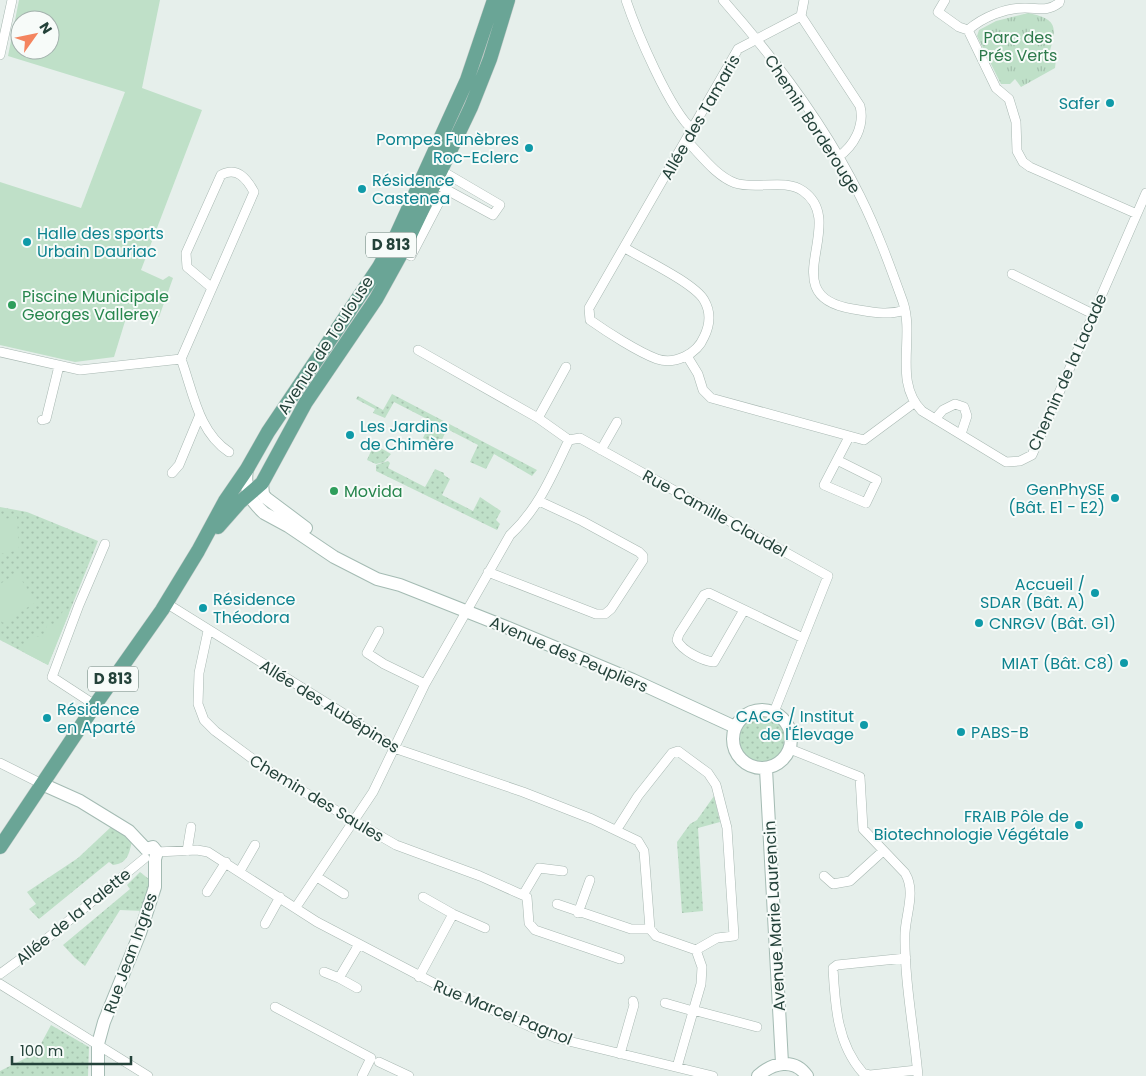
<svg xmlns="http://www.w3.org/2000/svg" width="1146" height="1076" viewBox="0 0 1146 1076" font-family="Poppins,sans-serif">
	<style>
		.grass { fill: url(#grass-dots) }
		.park { fill: url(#park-tufts) }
		.pitch { fill: #bfe0c8; fill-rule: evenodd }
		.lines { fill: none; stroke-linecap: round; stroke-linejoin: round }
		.street-casing { stroke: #a8b8b2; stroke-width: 10 }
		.secondary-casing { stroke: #a4bbb3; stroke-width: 14 }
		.primary-casing { stroke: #c2cac8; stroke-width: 15 }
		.street { stroke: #fff; stroke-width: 9 }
		.secondary { stroke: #fff; stroke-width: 12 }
		.primary { stroke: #6aa596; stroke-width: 14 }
		.culture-dot { fill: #0f9aa8; stroke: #f7fbf9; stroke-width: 2 }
		.leisure-dot { fill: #2e9e5b; stroke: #f7fbf9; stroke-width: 2 }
		.labels { text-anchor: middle; stroke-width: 4; stroke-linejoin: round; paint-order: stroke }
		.shield { fill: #f7fbf9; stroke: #637a73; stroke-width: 1 }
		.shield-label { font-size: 15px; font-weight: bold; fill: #24423a }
		.park-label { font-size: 16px; fill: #2d7a4b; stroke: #f7fbf9 }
		.culture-label { font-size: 16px; fill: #0d838f; stroke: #f7fbf9; text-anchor: end }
		.street-label { font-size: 16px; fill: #24423a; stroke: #f7fbf9 }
		.leisure-label { font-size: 16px; fill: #27864d; stroke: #f7fbf9; text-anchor: start }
	</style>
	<defs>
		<pattern id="grass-dots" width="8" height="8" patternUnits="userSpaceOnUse" patternTransform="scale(1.25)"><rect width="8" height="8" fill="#bfe0c8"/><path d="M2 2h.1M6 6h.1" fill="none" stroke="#a4c1ad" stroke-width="1.8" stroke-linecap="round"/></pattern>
		<pattern id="park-tufts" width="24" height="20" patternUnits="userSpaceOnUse" patternTransform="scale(1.25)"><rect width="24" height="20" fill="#bfe0c8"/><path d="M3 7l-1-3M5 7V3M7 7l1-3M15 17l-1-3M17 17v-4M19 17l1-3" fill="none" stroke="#a4c1ad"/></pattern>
	</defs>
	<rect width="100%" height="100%" fill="#e6efeb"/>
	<path class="grass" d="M392 394 537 470 532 476 494 454 486 469 470 462 478 445 447 429 439 446 423 438 431 421 394 402 385 418 373 413 375 409 356 399 358 396 383 410Z
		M374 444 391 454 384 462 376 464 367 460Z
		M388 461 390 463 388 468 425 487 435 469 444 473V475L450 479 442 495 473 511 480 497 501 511 496 520 500 524 497 530 376 471V465Z
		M0 507 27 512 98 541 48 665 0 640Z
		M738 738a24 24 0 1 1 48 0a24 24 0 1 1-48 0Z
		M714 796 720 822 698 828 703 911 682 913 677 842 690 824 697 820Z
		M112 826 132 841C129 854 128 863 113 865L109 862 39 919 29 909 36 904 27 892 78 858Z
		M140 872 150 880 144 911 120 910 85 966 75 958 63 945 130 889 127 885Z
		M51 1025 89 1047 88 1076H0V1071L36 1053Z"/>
	<path class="park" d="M1028 13C1058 19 1057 27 1049 54L1056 59 1055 68 1021 87 1015 79 1010 84H1001L977 36 979 30 996 21Z"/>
	<path class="pitch" d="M19 0H160L142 88 202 110 141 270 163 280 169 276 173 278 159 317 126 318 114 357 75 362 0 345V182L81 208 125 92 8 56ZM20 20H50V50H20Z
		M4 515V519L17 517 19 550 0 554V516Z
		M17 573 36 602 3 623 0 619V584Z
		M63 610 69 613 48 665 25 653V641L33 635 42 638 48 623 58 626Z"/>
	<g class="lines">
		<g class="street-casing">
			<path id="street" d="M626 0C636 30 670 111 693 130
				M723 0C775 59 825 125 860 196 877 230 890 266 903 302 915 338 893 382 922 411L1006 462 1020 461 1032 455 1146 193
				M945 0 938 12 959 27 968 30
				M1060 0 1059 3C1047 12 1039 8 1025 8 1005 8 983 17 968 30L996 88 1009 99 1016 122 1017 151 1023 162 1030 167 1137 214
				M801 16 860 106C865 126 854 146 838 157
				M0 55 12 0
				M687 141C701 155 716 176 735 183 756 190 785 178 803 191 850 224 771 296 853 309 872 312 887 316 905 310
				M436 184 493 215 500 205 442 171
				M625 248C643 259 694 283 704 300 711 312 710 325 704 337 697 354 675 365 657 359 638 352 607 332 590 320L589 308 738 49 801 16 804 0
				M402 252 411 256 446 189
				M1012 274 1093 314
				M418 350 538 418 569 440 580 438 828 576 774 712
				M0 352 80 370 181 359
				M687 356 698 374 703 390 711 398 864 440 914 403
				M181 359 254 192C247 179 237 166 221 175L186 253 187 267 212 288
				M181 359C193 391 198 432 229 452
				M538 418 566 367
				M935 419 943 410 955 404 964 407 967 416 961 434
				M42 420 46 419 59 366
				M601 450 617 422
				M837 460 877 480 866 503 824 485 849 437
				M172 473 179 465 199 417
				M488 572 596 614H605L611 609 643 560V556L639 552 582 521 539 501
				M166 603 341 712 394 748 523 792 592 819 638 841 644 851 650 929 656 936 696 950 702 967 701 984 677 1067
				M744 610 714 662C703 661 682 651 677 640L679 634 704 595 709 593 803 638
				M208 631 199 673 198 704 204 720 215 731 273 774 396 845 480 876 527 897 529 923 535 930 620 959
				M379 631 367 653 384 664 425 684
				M95 705 52 677 79 605 105 544
				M790 749 860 777 863 829 905 873C916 891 906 913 905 933 904 980 914 1029 918 1076
				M0 763 42 784
				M617 829 638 796 672 753 678 751 708 773 716 785 727 828 734 936 717 938 696 950
				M187 851 191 827
				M157 852 197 850 208 852 317 922 445 989 556 1038 713 1076
				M240 871 255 845
				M824 876 833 884 850 881 883 851
				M317 877 344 894
				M207 892 226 862
				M523 895 539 868 563 871
				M423 897 453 914 485 928
				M557 904 631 929H650
				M296 907 373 792 425 684 510 535C539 508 552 475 569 440
				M578 913 590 880
				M265 924 280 897
				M906 958 837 965 833 968C835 1005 837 1044 863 1073L870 1075 917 1070
				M324 972 339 978 358 946
				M0 974 33 950 145 858
				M419 977 453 914
				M339 978 357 988
				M0 984 148 1076
				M665 1003 693 1011
				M275 1007 371 1058 362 1076
				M693 1010 757 1027
				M620 1054 634 1005 633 1001
				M379 1062 409 1076"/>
		</g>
		<g class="secondary-casing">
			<path id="secondary" d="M247 469C244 489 249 499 264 513L288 526 334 557 377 579 400 585 511 629 633 680 735 727
				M262 483 263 494 266 498 306 528
				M733 739a29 29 0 1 1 58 0a29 29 0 1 1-58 0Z
				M766 769 782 1063
				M42 784 80 801 129 831 146 849
				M98 1076V1044L104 1022 140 933 155 887V859L157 852 153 847 146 849
				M758 1076C772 1063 794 1057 807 1076"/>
		</g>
		<g class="primary-casing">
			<path id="primary" d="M218 527 240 502 262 483 306 402 376 299 402 252 471 107 490 59 508 0
				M0 847 95 705 162 610 198 551 225 501 247 469 268 432 379 267 395 238 467 80 494 0"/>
		</g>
		<use href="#street" class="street"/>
		<use href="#secondary" class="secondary"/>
		<use href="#primary" class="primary"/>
	</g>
	<g class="culture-dot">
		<circle cx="1110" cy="103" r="5"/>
		<circle cx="529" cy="148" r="5"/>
		<circle cx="362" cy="189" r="5"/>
		<circle cx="27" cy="242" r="5"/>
		<circle cx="350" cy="435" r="5"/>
		<circle cx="1115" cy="498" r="5"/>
		<circle cx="1095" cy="593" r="5"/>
		<circle cx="203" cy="608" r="5"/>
		<circle cx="979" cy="623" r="5"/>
		<circle cx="1124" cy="663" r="5"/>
		<circle cx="47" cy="718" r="5"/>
		<circle cx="864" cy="725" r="5"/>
		<circle cx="961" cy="732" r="5"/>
		<circle cx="1079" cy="825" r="5"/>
	</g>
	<g class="leisure-dot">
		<circle cx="12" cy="305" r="5"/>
		<circle cx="334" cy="491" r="5"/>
	</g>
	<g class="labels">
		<g class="shield">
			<rect x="366" y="232.5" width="50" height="25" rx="4"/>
			<rect x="88" y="666.5" width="50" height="25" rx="4"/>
		</g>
		<g class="shield-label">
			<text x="391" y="250">D 813</text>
			<text x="113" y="684">D 813</text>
		</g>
		<g class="park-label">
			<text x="1018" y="43">Parc des<tspan x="1018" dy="18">Prés Verts</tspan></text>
		</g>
		<g class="culture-label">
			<text x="1100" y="109">Safer</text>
			<text x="519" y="145">Pompes Funèbres<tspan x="519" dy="18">Roc-Eclerc</tspan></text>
			<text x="372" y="186" text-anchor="start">Résidence<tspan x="372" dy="18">Castenea</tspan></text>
			<text x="37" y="239" text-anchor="start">Halle des sports<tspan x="37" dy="18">Urbain Dauriac</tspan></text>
			<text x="360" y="432" text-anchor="start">Les Jardins<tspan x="360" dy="18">de Chimère</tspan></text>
			<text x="1105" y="495">GenPhySE<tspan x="1105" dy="18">(Bât. E1 - E2)</tspan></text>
			<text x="1085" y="590">Accueil /<tspan x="1085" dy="18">SDAR (Bât. A)</tspan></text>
			<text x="213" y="605" text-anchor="start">Résidence<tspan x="213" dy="18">Théodora</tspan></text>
			<text x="989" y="629" text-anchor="start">CNRGV (Bât. G1)</text>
			<text x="1114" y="669">MIAT (Bât. C8)</text>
			<text x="57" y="715" text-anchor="start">Résidence<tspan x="57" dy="18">en Aparté</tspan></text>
			<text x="854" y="722">CACG / Institut<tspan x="854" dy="18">de l'Élevage</tspan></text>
			<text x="971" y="738" text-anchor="start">PABS-B</text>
			<text x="1069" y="822">FRAIB Pôle de<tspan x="1069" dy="18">Biotechnologie Végétale</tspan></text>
		</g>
		<g class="street-label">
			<text transform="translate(700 117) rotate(-60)" y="6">Allée des Tamaris</text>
			<text transform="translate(813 124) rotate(57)" y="6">Chemin Borderouge</text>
			<text transform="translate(325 345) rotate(-57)" y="6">Avenue de Toulouse</text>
			<text transform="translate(1067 372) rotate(-66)" y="6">Chemin de la Lacade</text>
			<text transform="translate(715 513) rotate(29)" y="6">Rue Camille Claudel</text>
			<text transform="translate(569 654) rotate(23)" y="6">Avenue des Peupliers</text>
			<text transform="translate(330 706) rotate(32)" y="6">Allée des Aubépines</text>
			<text transform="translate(317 798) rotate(31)" y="6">Chemin des Saules</text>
			<text transform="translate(73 916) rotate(-39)" y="6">Allée de la Palette</text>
			<text transform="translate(774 916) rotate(-93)" y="6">Avenue Marie Laurencin</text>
			<text transform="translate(130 953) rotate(-70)" y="6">Rue Jean Ingres</text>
			<text transform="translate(503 1012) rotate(22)" y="6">Rue Marcel Pagnol</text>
		</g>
		<g class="leisure-label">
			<text x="22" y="302">Piscine Municipale<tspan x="22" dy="18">Georges Vallerey</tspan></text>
			<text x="344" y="497">Movida</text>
		</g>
	</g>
	<g transform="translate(35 35) rotate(57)"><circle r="24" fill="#f7fbf9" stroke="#a3b1ad"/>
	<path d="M0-4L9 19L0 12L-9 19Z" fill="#f4845f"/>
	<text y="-8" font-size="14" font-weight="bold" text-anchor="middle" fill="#24423a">N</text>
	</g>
	<path d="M12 1056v8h119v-8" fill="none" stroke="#24423a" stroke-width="2.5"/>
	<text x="20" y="1056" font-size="15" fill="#24423a" stroke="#f7fbf9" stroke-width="4" paint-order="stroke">100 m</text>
</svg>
